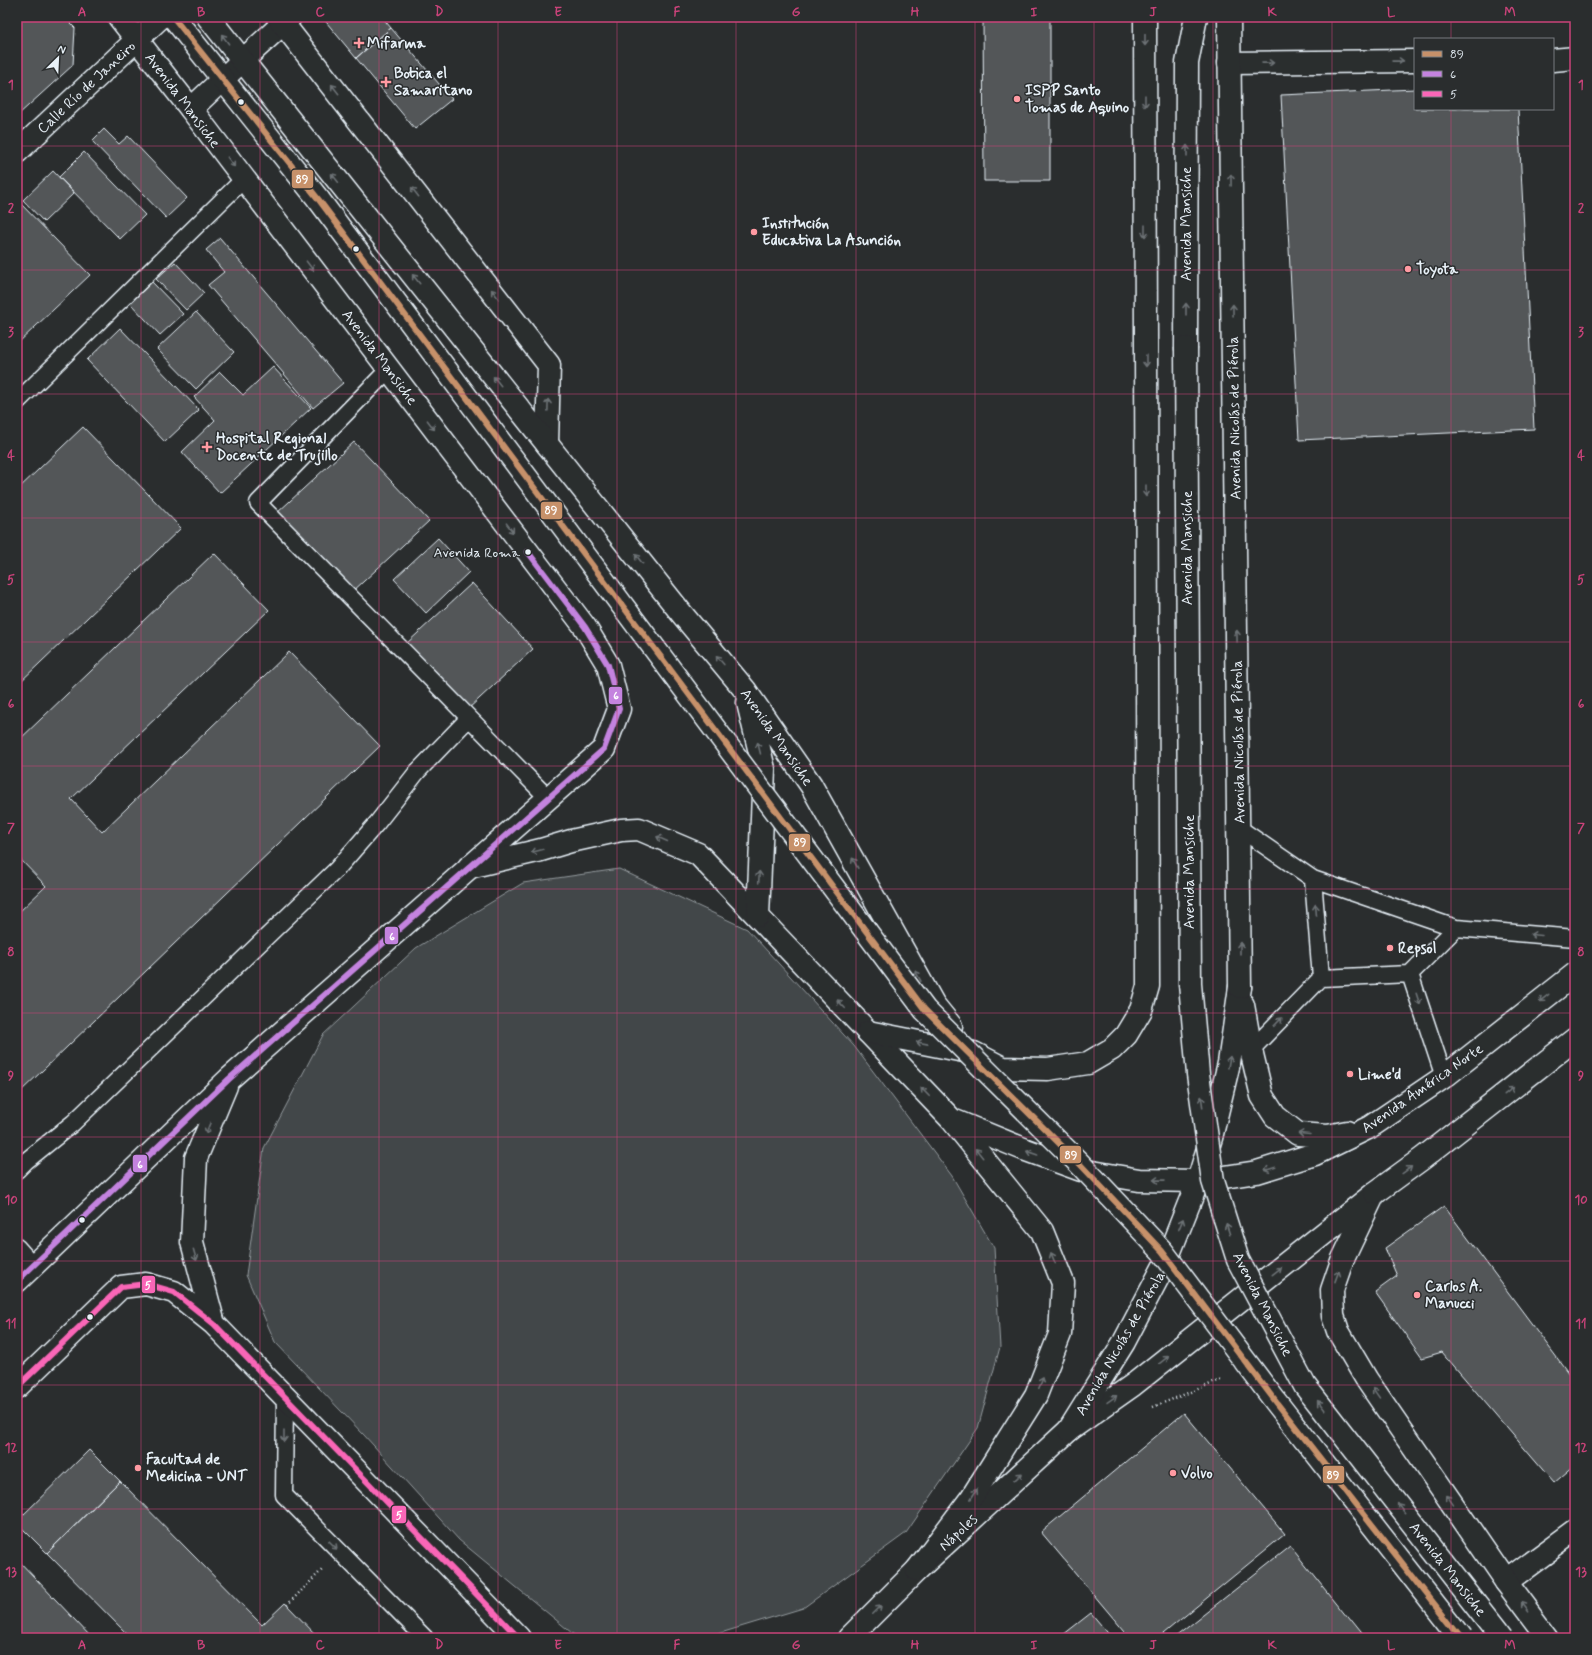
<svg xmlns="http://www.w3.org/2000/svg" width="1592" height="1655" viewBox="0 0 1592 1655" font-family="Mynerve,sans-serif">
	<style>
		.green { fill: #424648; stroke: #959ca0 }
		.building { fill: #535759; stroke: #e8f1f8 }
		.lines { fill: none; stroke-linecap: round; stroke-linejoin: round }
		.service-casing { stroke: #e8f1f8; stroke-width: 19 }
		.minor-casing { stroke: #e8f1f8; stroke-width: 25 }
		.tertiary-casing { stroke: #e8f1f8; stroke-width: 25 }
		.secondary-casing { stroke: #e8f1f8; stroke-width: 25 }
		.primary-casing { stroke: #e8f1f8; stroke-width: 25 }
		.trunk-casing { stroke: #e8f1f8; stroke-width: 25 }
		.path { stroke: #e8f1f8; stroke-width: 2.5; stroke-dasharray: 1 3; stroke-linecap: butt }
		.service { stroke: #2a2d2e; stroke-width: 16 }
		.minor { stroke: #2a2d2e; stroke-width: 22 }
		.tertiary { stroke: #2a2d2e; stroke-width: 22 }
		.secondary { stroke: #2a2d2e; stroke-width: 22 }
		.primary { stroke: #2a2d2e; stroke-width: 22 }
		.trunk { stroke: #2a2d2e; stroke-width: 22 }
		.trunk-bridge-casing { stroke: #e8f1f8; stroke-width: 25; stroke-linecap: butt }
		.trunk-bridge { stroke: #2a2d2e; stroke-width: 22 }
		.bus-1-casing { stroke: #2a2d2e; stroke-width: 9 }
		.bus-2-casing { stroke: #2a2d2e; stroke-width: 9 }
		.bus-3-casing { stroke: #2a2d2e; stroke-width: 9 }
		.bus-1 { stroke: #c7916a; stroke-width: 6 }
		.bus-2 { stroke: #c483df; stroke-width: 6 }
		.bus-3 { stroke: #fa66b7; stroke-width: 6 }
		.oneway { stroke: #6c7275 }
		.grid { fill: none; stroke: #ca437a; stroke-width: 1; stroke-opacity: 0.55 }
		.poi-dot { fill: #ff9aa2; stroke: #2a2d2e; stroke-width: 1.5 }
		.bus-dot { fill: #e8f1f8; stroke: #2a2d2e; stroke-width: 1.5 }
		.labels { text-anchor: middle; stroke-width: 3; stroke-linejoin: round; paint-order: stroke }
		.bus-label { font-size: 14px; fill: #e8f1f8; stroke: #2a2d2e; text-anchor: end }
		.poi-label { font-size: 15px; font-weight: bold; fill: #e8f1f8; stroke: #2a2d2e; text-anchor: start }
		.street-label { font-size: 15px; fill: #e8f1f8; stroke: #2a2d2e }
		.line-badge { stroke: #2a2d2e; stroke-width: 1.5 }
		.badge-label { font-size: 11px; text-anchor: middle; font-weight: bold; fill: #fff }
		.neatline { fill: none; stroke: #ca437a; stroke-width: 1.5 }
		.grid-label { font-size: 13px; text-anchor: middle; font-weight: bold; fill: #ca437a }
	</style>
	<rect width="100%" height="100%" fill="#2a2d2e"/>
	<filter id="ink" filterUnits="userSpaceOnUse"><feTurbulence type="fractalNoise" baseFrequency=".025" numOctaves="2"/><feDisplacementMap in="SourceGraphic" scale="8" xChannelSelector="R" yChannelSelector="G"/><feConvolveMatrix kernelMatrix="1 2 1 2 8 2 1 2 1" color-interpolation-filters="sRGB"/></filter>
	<g filter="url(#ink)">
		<path class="green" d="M619 869 747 929 854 1046 952 1176 994 1248 1000 1347 978 1428 906 1533 803 1608 704 1638H578L459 1540 364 1435 275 1342 246 1275 264 1148 323 1035 416 948 523 883Z"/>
		<path class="building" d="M17 17H64L75 28 73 65 18 115 17 113Z
			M322 17H382L391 28 356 58Z
			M983 17H1050V181H984Z
			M391 28 452 99 415 129 356 58Z
			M1415 89V109H1518L1534 429 1299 440 1281 95Z
			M104 129 119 144 128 136 187 198 166 218 92 141Z
			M84 152 145 215 120 239 59 177Z
			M53 171 74 193 44 222 23 200Z
			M20 203 90 275 17 344V205Z
			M220 238 343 383 313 408 208 285 224 272 206 250Z
			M175 262 204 293 186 310 156 279Z
			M152 282 183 314 160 335 130 303Z
			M196 312 234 352 196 389 157 349Z
			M120 328 199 410 165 442 87 360Z
			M273 367 311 408 220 493 182 452 215 420 194 397 220 372 243 395Z
			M83 427 181 528 17 685V490Z
			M354 442 429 521 351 593 277 513Z
			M438 538 469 572 426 613 394 579Z
			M214 553 269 610 71 799 102 832 289 652 380 746 17 1095V914L46 886 17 856V742Z
			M472 583 533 649 467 710 406 644Z
			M1444 1206 1575 1382V1465L1554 1483 1442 1352 1422 1358 1375 1292 1397 1276 1385 1248Z
			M1184 1413 1285 1534 1158 1638H1130L1041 1532Z
			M89 1450 120 1481 47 1553 17 1523V1521Z
			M120 1481 262 1625 285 1603 319 1638H131L47 1553Z
			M1290 1546 1364 1638H1174Z
			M17 1559 92 1638H17Z
			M1091 1613 1112 1638H1059Z"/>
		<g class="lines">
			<g class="service-casing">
				<path id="service" d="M389 369 258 503 548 798
					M17 402 244 179
					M1239 828 1313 879 1321 978 1251 1050
					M1313 879 1456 928
					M1321 978 1410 974
					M1444 1077 1410 974 1456 928 1575 938
					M17 1170 26 1161 73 1123 337 869 377 823 417 772 469 718
					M17 1247 33 1265
					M285 1397 284 1495 425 1638"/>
			</g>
			<g class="minor-casing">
				<path id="minor" d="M119 17 191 109
					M1553 60 1575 58
					M242 61 290 17
					M1229 63 1415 61
					M17 152 161 17
					M1506 1582 1575 1531"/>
			</g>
			<g class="tertiary-casing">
				<path id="tertiary" d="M278 17 549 365 547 444"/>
			</g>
			<g class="secondary-casing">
				<path id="secondary" d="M1372 1198 1342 1261 1332 1290 1333 1316 1338 1331 1367 1380 1506 1582 1548 1638
					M17 1281 229 1079 604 749 619 709 608 665 585 627 191 109 242 61
					M214 1324 192 1242 196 1158 226 1086
					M17 1387 121 1287 146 1284 174 1292 214 1324 519 1638
					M849 1638 917 1570 1069 1430 1133 1385 1375 1193"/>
			</g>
			<g class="primary-casing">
				<path id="primary" d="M469 867 541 850 571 841 621 830 639 829 698 854 952 1120 1042 1231 1063 1283 1060 1334 1036 1395 972 1497 917 1570
					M1243 1005 1251 1050 1262 1096 1275 1116 1298 1134 1328 1136 1347 1132
					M955 1121 1026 1150 1081 1170 1139 1180 1198 1181 1257 1172 1315 1154 1370 1127 1444 1077 1575 974
					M1375 1193 1423 1158 1575 1039
					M1069 1430 1124 1342 1165 1264 1198 1181 1211 1138 1229 1063 1240 987"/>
			</g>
			<g class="trunk-casing">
				<path id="trunk" d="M173 17 319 200
					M208 17 682 614 745 690 811 785 934 1005 951 1026
					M1229 17 1240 987
					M1186 348 1187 63 1196 17
					M748 703 764 769 758 916
					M868 1032 974 1053 1003 1068 1048 1069 1088 1063 1112 1049 1126 1035 1141 1010 1148 986 1145 17"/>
			</g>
			<path class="path" d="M1153 1407 1223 1379
				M287 1605 322 1570"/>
			<use href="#service" class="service"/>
			<use href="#minor" class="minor"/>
			<use href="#tertiary" class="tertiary"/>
			<use href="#secondary" class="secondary"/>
			<use href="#primary" class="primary"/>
			<use href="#trunk" class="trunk"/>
			<g class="trunk-bridge-casing">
				<path id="trunk-bridge" d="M319 200 925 1010 1078 1162 1162 1251 1276 1402 1461 1638
					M1186 348 1190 984 1198 1074 1213 1181 1238 1260 1305 1386 1502 1638"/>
			</g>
			<use href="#trunk-bridge" class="trunk-bridge"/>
			<g class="bus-1-casing">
				<path id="bus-1" d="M173 17 319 200 925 1010 1078 1162 1162 1251 1276 1402 1461 1638"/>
			</g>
			<g class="bus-2-casing">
				<path id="bus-2" d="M17 1281 229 1079 604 749 619 709 608 665 585 627 528 552"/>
			</g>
			<g class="bus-3-casing">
				<path id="bus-3" d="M17 1387 121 1287 146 1284 174 1292 214 1324 519 1638"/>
			</g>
			<use href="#bus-1" class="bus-1"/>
			<use href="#bus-2" class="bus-2"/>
			<use href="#bus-3" class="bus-3"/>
		</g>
		<defs><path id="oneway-shaft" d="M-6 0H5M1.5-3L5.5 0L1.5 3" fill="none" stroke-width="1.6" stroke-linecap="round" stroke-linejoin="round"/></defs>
		<g class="oneway">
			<use href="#oneway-shaft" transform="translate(225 39) rotate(-127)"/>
			<use href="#oneway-shaft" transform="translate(1145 40) rotate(90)"/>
			<use href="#oneway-shaft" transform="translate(1398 61) rotate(-1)"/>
			<use href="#oneway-shaft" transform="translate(1268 63) rotate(-1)"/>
			<use href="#oneway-shaft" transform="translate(335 89) rotate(-128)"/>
			<use href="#oneway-shaft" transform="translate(1145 101) rotate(90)"/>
			<use href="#oneway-shaft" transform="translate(1187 151) rotate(-90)"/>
			<use href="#oneway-shaft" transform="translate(231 162) rotate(53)"/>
			<use href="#oneway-shaft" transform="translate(335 178) rotate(-129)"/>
			<use href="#oneway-shaft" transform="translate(1231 180) rotate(-91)"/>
			<use href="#oneway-shaft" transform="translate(415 192) rotate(-128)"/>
			<use href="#oneway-shaft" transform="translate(1145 231) rotate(90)"/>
			<use href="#oneway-shaft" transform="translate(310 266) rotate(53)"/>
			<use href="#oneway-shaft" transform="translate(416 279) rotate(-129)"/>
			<use href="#oneway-shaft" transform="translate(495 294) rotate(-128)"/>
			<use href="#oneway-shaft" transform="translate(1186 309) rotate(-90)"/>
			<use href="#oneway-shaft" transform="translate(1233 310) rotate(-91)"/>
			<use href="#oneway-shaft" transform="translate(1146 361) rotate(90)"/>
			<use href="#oneway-shaft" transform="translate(497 381) rotate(-129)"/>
			<use href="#oneway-shaft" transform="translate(548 405) rotate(-89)"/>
			<use href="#oneway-shaft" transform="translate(431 425) rotate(53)"/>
			<use href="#oneway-shaft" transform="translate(1146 491) rotate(90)"/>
			<use href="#oneway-shaft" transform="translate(510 528) rotate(53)"/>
			<use href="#oneway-shaft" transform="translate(639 559) rotate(-128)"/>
			<use href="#oneway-shaft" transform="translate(1237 636) rotate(-91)"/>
			<use href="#oneway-shaft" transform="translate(720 660) rotate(-130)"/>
			<use href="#oneway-shaft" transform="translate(759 748) rotate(-104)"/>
			<use href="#oneway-shaft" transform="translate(662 839) rotate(-156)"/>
			<use href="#oneway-shaft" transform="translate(537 851) rotate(166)"/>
			<use href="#oneway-shaft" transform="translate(855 863) rotate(-119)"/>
			<use href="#oneway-shaft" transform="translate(759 877) rotate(-87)"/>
			<use href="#oneway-shaft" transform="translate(1316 910) rotate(-95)"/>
			<use href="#oneway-shaft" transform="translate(1536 935) rotate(-175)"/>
			<use href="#oneway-shaft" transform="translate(1240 948) rotate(-90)"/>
			<use href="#oneway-shaft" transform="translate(918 976) rotate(-119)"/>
			<use href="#oneway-shaft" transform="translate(1544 998) rotate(142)"/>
			<use href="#oneway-shaft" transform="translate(1418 999) rotate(72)"/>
			<use href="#oneway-shaft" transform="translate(841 1004) rotate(-134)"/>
			<use href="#oneway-shaft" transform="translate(1278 1022) rotate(-46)"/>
			<use href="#oneway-shaft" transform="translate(922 1043) rotate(-169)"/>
			<use href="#oneway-shaft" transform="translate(1229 1062) rotate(-80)"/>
			<use href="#oneway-shaft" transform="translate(1509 1091) rotate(-38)"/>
			<use href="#oneway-shaft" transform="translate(925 1092) rotate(-134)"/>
			<use href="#oneway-shaft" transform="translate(1202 1102) rotate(-98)"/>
			<use href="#oneway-shaft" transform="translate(208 1128) rotate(112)"/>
			<use href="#oneway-shaft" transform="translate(1304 1134) rotate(-175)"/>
			<use href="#oneway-shaft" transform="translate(979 1153) rotate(-129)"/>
			<use href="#oneway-shaft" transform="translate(1032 1153) rotate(-161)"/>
			<use href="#oneway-shaft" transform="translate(1270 1169) rotate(163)"/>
			<use href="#oneway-shaft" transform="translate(1407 1170) rotate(-36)"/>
			<use href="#oneway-shaft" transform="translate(1159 1180) rotate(-179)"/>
			<use href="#oneway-shaft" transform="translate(1181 1224) rotate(-68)"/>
			<use href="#oneway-shaft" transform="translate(1228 1229) rotate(-108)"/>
			<use href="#oneway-shaft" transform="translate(195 1255) rotate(74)"/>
			<use href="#oneway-shaft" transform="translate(1053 1258) rotate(-112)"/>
			<use href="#oneway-shaft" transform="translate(1277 1271) rotate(-38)"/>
			<use href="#oneway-shaft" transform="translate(1337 1276) rotate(-70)"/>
			<use href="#oneway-shaft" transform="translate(1164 1360) rotate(-38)"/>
			<use href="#oneway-shaft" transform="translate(1041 1383) rotate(-68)"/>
			<use href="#oneway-shaft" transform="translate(1376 1393) rotate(-125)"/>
			<use href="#oneway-shaft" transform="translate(1112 1399) rotate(-35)"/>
			<use href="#oneway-shaft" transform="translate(1321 1405) rotate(-128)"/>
			<use href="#oneway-shaft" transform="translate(284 1436) rotate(90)"/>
			<use href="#oneway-shaft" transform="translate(1018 1477) rotate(-43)"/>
			<use href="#oneway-shaft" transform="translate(974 1494) rotate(-57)"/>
			<use href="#oneway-shaft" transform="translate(1450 1500) rotate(-125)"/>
			<use href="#oneway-shaft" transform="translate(1401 1508) rotate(-128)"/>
			<use href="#oneway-shaft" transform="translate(333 1545) rotate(45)"/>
			<use href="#oneway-shaft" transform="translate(1525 1607) rotate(-127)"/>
			<use href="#oneway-shaft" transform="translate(877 1610) rotate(-45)"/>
		</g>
	</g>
	<path class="grid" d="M141 17V1638M260 17V1638M379 17V1638M498 17V1638M617 17V1638M736 17V1638M856 17V1638M975 17V1638M1094 17V1638M1213 17V1638M1332 17V1638M1451 17V39M1451 109V1638M17 146H1575M17 270H1575M17 394H1575M17 518H1575M17 642H1575M17 766H1575M17 889H1575M17 1013H1575M17 1137H1575M17 1261H1575M17 1385H1575M17 1509H1575"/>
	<g class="poi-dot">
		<path d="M357 37h4v4h4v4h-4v4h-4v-4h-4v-4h4z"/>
		<path d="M384 76h4v4h4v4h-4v4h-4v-4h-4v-4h4z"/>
		<circle cx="1017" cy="99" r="4"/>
		<circle cx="754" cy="232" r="4"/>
		<circle cx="1408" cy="269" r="4"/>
		<path d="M205 441h4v4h4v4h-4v4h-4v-4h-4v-4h4z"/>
		<circle cx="1390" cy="948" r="4"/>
		<circle cx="1350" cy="1074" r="4"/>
		<circle cx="1417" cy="1295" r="4"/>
		<circle cx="138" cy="1468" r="4"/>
		<circle cx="1173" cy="1473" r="4"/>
	</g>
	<g class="bus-dot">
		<circle cx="241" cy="102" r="3.5"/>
		<circle cx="356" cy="249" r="3.5"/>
		<circle cx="528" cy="552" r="3.5"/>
		<circle cx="82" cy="1220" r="3.5"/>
		<circle cx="90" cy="1317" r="3.5"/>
	</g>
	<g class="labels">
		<g class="bus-label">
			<text x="520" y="557">Avenida Roma</text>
		</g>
		<g class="poi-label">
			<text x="367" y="48">Mifarma</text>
			<text x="394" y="78">Botica el<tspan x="394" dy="17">Samaritano</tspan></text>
			<text x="1025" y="95">ISPP Santo<tspan x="1025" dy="17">Tomas de Aquino</tspan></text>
			<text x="762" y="228">Institución<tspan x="762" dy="17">Educativa La Asunción</tspan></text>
			<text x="1416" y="274">Toyota</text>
			<text x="216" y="443">Hospital Regional<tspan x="216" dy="17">Docente de Trujillo</tspan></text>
			<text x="1398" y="953">Repsol</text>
			<text x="1358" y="1079">Lime'd</text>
			<text x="1425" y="1291">Carlos A.<tspan x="1425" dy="17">Manucci</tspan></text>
			<text x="146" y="1464">Facultad de<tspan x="146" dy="17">Medicina - UNT</tspan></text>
			<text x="1181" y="1478">Volvo</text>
		</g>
		<g class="street-label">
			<text transform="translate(86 87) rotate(-43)" y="5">Calle Río de Janeiro</text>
			<text transform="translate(183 100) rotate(53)" y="5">Avenida Mansiche</text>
			<text transform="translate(1186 224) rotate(-90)" y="5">Avenida Mansiche</text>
			<text transform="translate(380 357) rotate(53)" y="5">Avenida Mansiche</text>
			<text transform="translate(1234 418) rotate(-91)" y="5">Avenida Nicolás de Piérola</text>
			<text transform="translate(1187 548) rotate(-90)" y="5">Avenida Mansiche</text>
			<text transform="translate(777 737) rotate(55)" y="5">Avenida Mansiche</text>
			<text transform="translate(1238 742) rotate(-91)" y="5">Avenida Nicolás de Piérola</text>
			<text transform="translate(1189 872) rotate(-90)" y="5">Avenida Mansiche</text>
			<text transform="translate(1422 1088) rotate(-35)" y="5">Avenida América Norte</text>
			<text transform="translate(1263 1304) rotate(63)" y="5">Avenida Mansiche</text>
			<text transform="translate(1120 1343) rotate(-60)" y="5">Avenida Nicolás de Piérola</text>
			<text transform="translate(958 1532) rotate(-43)" y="5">Nápoles</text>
			<text transform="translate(1448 1569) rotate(52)" y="5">Avenida Mansiche</text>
		</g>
	</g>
	<g class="line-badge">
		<rect x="291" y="169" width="23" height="20" rx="4" fill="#c7916a"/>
		<rect x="540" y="501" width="23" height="19" rx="4" fill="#c7916a"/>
		<rect x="608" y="686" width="15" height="19" rx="4" fill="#c483df"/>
		<rect x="788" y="833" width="23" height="19" rx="4" fill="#c7916a"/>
		<rect x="384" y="926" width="15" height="19" rx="4" fill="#c483df"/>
		<rect x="1059" y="1145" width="23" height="19" rx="4" fill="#c7916a"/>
		<rect x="132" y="1154" width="16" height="19" rx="4" fill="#c483df"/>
		<rect x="141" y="1275" width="15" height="19" rx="4" fill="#fa66b7"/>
		<rect x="1322" y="1465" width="23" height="19" rx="4" fill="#c7916a"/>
		<rect x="391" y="1505" width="16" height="19" rx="4" fill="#fa66b7"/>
	</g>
	<g class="badge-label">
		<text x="302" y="183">89</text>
		<text x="551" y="514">89</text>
		<text x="616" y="699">6</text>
		<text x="800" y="846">89</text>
		<text x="392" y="940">6</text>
		<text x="1071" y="1159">89</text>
		<text x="140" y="1168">6</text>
		<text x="148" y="1289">5</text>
		<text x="1333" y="1479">89</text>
		<text x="399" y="1519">5</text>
	</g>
	<rect width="1592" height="1655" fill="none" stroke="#2a2d2e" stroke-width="44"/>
	<rect x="1414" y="38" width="140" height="72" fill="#2a2d2e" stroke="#767b7f"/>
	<rect x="1422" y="51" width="20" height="6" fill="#c7916a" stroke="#767b7f"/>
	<text x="1450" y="58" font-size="12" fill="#e8f1f8">89</text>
	<rect x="1422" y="71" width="20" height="6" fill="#c483df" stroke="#767b7f"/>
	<text x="1450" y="78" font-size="12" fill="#e8f1f8">6</text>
	<rect x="1422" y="91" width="20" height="6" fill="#fa66b7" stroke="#767b7f"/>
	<text x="1450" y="98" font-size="12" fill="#e8f1f8">5</text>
	<g transform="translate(58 58) rotate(24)" stroke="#2a2d2e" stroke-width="3" paint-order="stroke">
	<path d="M0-3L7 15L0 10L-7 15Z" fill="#e8f1f8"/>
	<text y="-6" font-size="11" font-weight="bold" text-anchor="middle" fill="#e8f1f8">N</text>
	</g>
	<rect x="22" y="22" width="1548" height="1611" class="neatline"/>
	<g class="grid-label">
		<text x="82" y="16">A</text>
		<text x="201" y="16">B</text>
		<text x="320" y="16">C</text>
		<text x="439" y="16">D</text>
		<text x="558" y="16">E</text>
		<text x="677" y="16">F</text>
		<text x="796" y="16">G</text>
		<text x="915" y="16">H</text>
		<text x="1034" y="16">I</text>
		<text x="1153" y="16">J</text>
		<text x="1272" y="16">K</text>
		<text x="1391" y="16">L</text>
		<text x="1510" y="16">M</text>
		<text x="11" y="89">1</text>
		<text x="1581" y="89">1</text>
		<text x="11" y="212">2</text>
		<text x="1581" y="212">2</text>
		<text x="11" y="336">3</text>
		<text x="1581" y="336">3</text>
		<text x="11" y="460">4</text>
		<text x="1581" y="460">4</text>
		<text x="11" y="584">5</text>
		<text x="1581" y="584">5</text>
		<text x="11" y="708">6</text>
		<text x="1581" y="708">6</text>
		<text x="11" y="832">7</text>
		<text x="1581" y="832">7</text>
		<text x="11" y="956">8</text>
		<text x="1581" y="956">8</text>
		<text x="11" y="1080">9</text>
		<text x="1581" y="1080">9</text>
		<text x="11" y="1204">10</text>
		<text x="1581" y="1204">10</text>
		<text x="11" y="1328">11</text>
		<text x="1581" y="1328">11</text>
		<text x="11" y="1452">12</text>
		<text x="1581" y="1452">12</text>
		<text x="11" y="1576">13</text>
		<text x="1581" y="1576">13</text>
		<text x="82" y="1649">A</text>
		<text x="201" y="1649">B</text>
		<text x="320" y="1649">C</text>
		<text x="439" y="1649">D</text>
		<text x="558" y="1649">E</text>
		<text x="677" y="1649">F</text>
		<text x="796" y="1649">G</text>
		<text x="915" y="1649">H</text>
		<text x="1034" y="1649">I</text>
		<text x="1153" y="1649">J</text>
		<text x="1272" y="1649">K</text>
		<text x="1391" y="1649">L</text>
		<text x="1510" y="1649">M</text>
	</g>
</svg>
